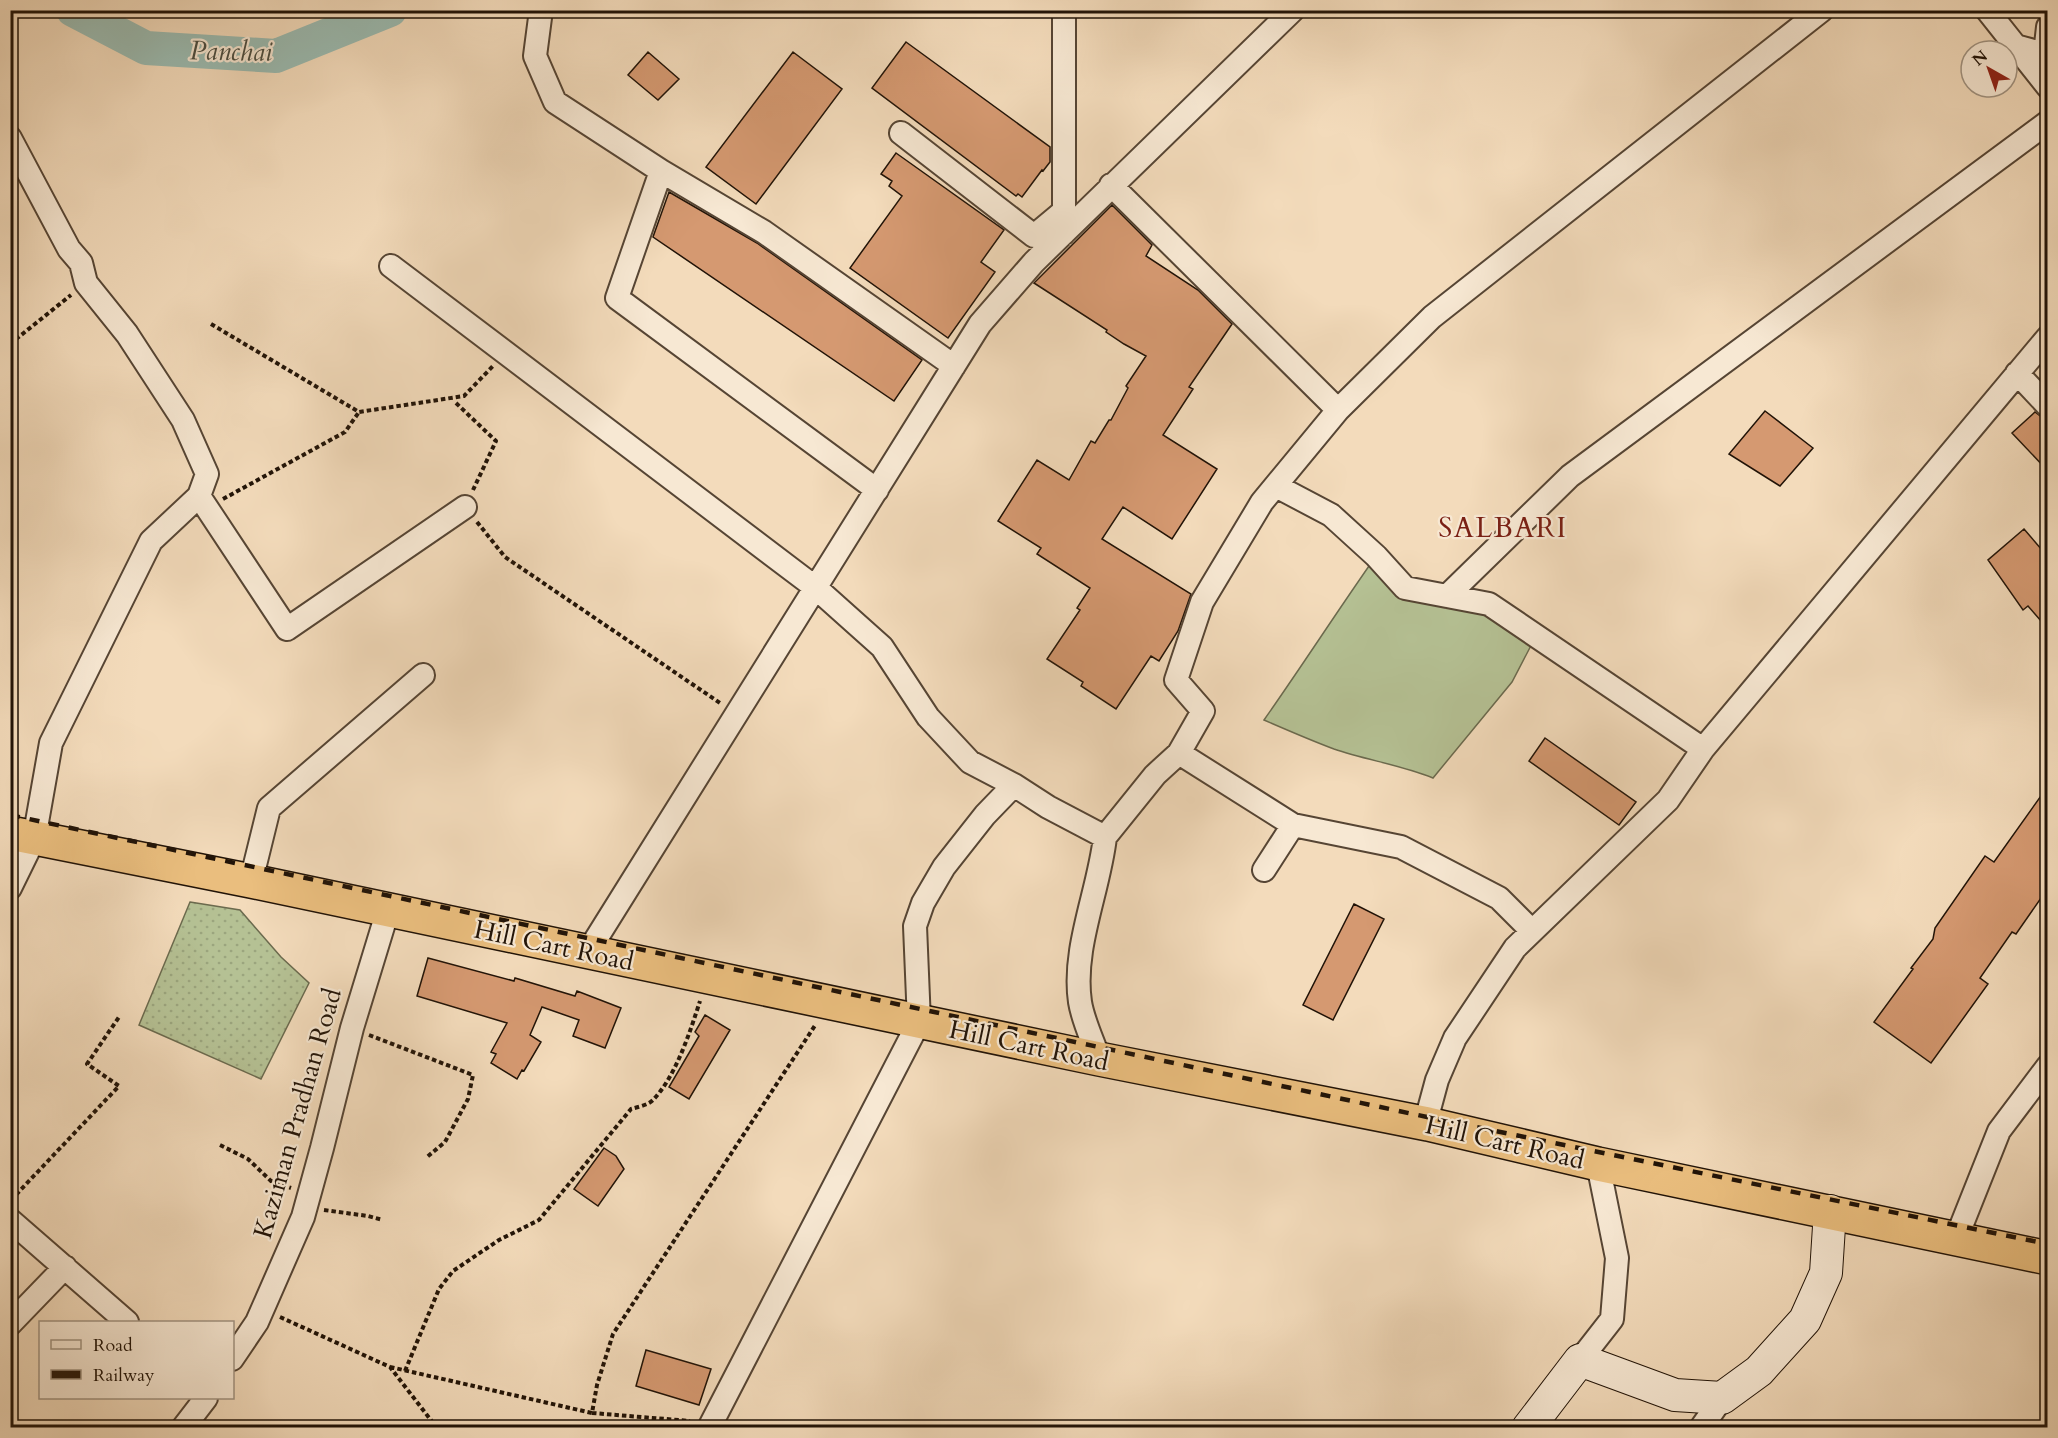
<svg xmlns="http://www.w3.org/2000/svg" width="2058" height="1438" viewBox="0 0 2058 1438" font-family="Cardo,serif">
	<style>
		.grass { fill: url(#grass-dots); stroke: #6b6a4e; stroke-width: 1.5 }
		.garden { fill: #b5c194; stroke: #6b6a4e; stroke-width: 1.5 }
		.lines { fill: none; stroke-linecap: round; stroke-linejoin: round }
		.river { stroke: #9bbbb1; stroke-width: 34 }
		.building { fill: #d59971; stroke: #211307; stroke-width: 1.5 }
		.street-casing { stroke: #564534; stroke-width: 26 }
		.secondary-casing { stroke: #211307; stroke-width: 34 }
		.highway-casing { stroke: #211307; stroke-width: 36 }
		.path { stroke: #211307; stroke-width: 4; stroke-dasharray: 4.5 3; stroke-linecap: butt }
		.street { stroke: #f7e8d3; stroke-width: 22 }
		.secondary { stroke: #f7e8d3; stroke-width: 32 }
		.highway { stroke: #eabe7e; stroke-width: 33 }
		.rail { stroke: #211307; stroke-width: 4.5; stroke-dasharray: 10 10; stroke-linecap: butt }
		.labels { text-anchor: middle; stroke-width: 4.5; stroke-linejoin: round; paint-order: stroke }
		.street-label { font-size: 26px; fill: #211307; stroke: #f7e8d3 }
		.water-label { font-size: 27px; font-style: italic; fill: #4c4e42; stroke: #f7e8d3 }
		.quarter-label { font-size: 28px; letter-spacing: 1.5px; fill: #7a1f14; stroke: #f7e8d3 }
	</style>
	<defs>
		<pattern id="grass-dots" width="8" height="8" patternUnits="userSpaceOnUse" patternTransform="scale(1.5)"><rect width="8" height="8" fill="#b5c194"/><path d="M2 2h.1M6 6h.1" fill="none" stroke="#9ba57e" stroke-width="1.8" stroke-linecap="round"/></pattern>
	</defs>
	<rect width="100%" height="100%" fill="#f3dbbb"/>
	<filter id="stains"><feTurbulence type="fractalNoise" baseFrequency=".00333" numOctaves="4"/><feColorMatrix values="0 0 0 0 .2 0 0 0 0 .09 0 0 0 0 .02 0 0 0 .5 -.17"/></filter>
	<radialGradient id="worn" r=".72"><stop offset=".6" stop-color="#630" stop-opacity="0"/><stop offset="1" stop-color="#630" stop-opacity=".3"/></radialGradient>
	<path class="grass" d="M190 902 240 910 281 957 309 983 261 1079 139 1025Z"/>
	<path class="garden" d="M1376 556 1405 588 1489 604 1536 636 1512 682 1433 778C1401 765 1366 760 1334 749 1310 740 1287 730 1264 720 1302 666 1338 610 1376 556Z"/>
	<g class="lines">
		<path class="river" d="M73 10 146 48 276 56 390 10"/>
	</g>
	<path class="building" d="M906 42 1050 147V162L1043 171 1042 170 1022 197 1018 194 1016 196 872 88Z
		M648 52 679 79 658 100 628 75Z
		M793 52 842 89 756 204 706 167Z
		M896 153 1004 230 981 262 995 272 948 338 850 268 902 196 889 186 892 181 881 174Z
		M669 192 757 243 922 360 894 401 653 237Z
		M1112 205 1152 245 1146 256 1198 290 1232 324 1189 387 1193 389 1163 435 1217 469 1172 539 1123 507 1102 539 1191 594 1178 631 1159 661 1151 656 1116 709 1081 686 1083 682 1047 659 1080 610 1077 608 1090 588 1037 554 1041 548 998 521 1037 460 1069 480 1091 441 1095 443 1109 420H1111L1128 388 1126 386 1146 356 1124 344 1106 332 1107 330 1034 283Z
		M1765 411 1813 448 1780 486 1729 454Z
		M2035 412 2048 422V471L2012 433Z
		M2024 529 2048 557V629L2028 606 2023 610 1988 560Z
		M1545 738 1636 802 1619 825 1529 761Z
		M2048 786V888L2016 934 2012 932 1980 978 1988 984 1931 1063 1874 1022 1913 969 1911 968 1933 939 1935 928 1985 856 1994 862Z
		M1354 904 1384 919 1333 1020 1303 1005Z
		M428 958 514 981 515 978 575 996 577 991 621 1008 605 1048 573 1036 579 1020 542 1007 530 1035 541 1042 524 1071 522 1070 517 1079 491 1063 496 1054 491 1052 507 1023 417 996Z
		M705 1015 730 1030 689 1099 669 1087 699 1036 695 1032Z
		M604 1148 616 1156 624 1169 598 1206 574 1189Z
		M646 1350 711 1369 699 1405 636 1386Z"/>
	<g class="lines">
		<g class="street-casing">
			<path id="street" d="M541 10 535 56 555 102 661 171 617 298 877 490
				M1987 10 2048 87
				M2015 46 2045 54 2048 27
				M901 133 1034 236 1064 211
				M10 138 69 249 81 263 86 283 127 334 183 420 207 474 199 496
				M661 171 764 232 954 366
				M1111 185 1338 410
				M1064 233V10
				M391 266 816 588 882 647 928 717 970 762 1014 785 1048 807 1105 837C1099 891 1072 948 1080 1002 1083 1021 1093 1041 1099 1059
				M2017 373 2048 406
				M1276 486 1331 515 1376 556 1405 588 1489 604 1703 749
				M1447 596 1570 476 2048 122
				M1293 825 1401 847 1499 898 1532 931
				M1105 837 1155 775 1179 753
				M1264 870 1293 825 1179 753 1203 711 1176 680 1202 602 1262 502 1338 410 1432 317 1822 10
				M251 881 269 808 423 675
				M10 888 34 839 51 743 151 541 199 496 287 629 465 507
				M593 953 596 939 980 324 1034 262 1293 10
				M1428 1124 1427 1117 1437 1080 1455 1038 1515 948 1668 800 1703 749 2048 337
				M10 1220 127 1322
				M1956 1239 1999 1131 2048 1066
				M10 1324 65 1267
				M232 1359 257 1322 303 1217 322 1148 352 1028 388 910
				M1580 1360 1612 1319 1617 1258 1598 1164
				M183 1428 206 1398
				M709 1428 919 1022 915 926 923 903 944 867 985 815 1014 785
				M1701 1428 1722 1398"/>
		</g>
		<g class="secondary-casing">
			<path id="secondary" d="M1528 1428 1580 1360 1675 1395 1722 1398 1759 1371 1805 1320 1826 1273 1830 1211"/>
		</g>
		<g class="highway-casing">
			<path id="highway" d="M10 833 251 881 1099 1059 1428 1124 1598 1164 2048 1258"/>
		</g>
		<path class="path" d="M211 324 359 412 464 396 493 366
			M10 344 71 295
			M456 403 496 441 473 490
			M223 499 345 432 359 412
			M477 522 505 557 720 703
			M369 1035 473 1075 468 1099 445 1142 427 1157
			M220 1145 248 1159 271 1181 291 1188
			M11 1200 119 1086 87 1064 119 1017
			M324 1210 368 1216 383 1220
			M280 1317 390 1367 437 1428
			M390 1367 592 1413 597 1385 613 1334 816 1024
			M405 1371 439 1289 453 1271 499 1240 539 1220 631 1109C638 1107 648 1105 653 1100 676 1076 690 1032 700 1001
			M592 1413 690 1421"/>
		<use href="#street" class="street"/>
		<use href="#secondary" class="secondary"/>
		<use href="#highway" class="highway"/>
		<path class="rail" d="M10 815 1427 1117 2048 1244"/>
	</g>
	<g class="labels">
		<g class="street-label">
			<text transform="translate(554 945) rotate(12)" y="9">Hill Cart Road</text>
			<text transform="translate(1029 1045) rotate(12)" y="9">Hill Cart Road</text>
			<text transform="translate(297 1113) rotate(-74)" y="9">Kaziman Pradhan Road</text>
			<text transform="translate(1505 1142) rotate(13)" y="9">Hill Cart Road</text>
		</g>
		<g class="water-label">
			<text transform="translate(231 51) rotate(1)" y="9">Panchai</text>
		</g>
		<g class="quarter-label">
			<text x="1503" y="537">SALBARI</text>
		</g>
	</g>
	<rect width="2058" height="1438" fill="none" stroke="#f3dbbb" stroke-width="36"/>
	<rect x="12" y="12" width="2034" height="1414" fill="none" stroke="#211307" stroke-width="3"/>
	<rect x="18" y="18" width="2022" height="1402" fill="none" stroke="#211307" stroke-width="1.5"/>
	<rect x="39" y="1321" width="195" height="78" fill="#f7e8d3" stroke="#a19381" stroke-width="1.5"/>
	<rect x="51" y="1340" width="30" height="9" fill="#f7e8d3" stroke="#a19381" stroke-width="1.5"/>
	<text x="93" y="1351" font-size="18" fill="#211307">Road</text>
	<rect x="51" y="1370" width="30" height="9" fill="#211307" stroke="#a19381" stroke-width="1.5"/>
	<text x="93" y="1381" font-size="18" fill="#211307">Railway</text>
	<g transform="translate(1989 69) rotate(320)"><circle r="28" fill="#f7e8d3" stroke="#a19381" stroke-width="1.5"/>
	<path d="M0-4.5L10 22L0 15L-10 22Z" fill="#8f2418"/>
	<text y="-9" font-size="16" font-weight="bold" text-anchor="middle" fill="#211307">N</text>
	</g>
	<rect width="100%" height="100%" filter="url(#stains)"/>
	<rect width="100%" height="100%" fill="url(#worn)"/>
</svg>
